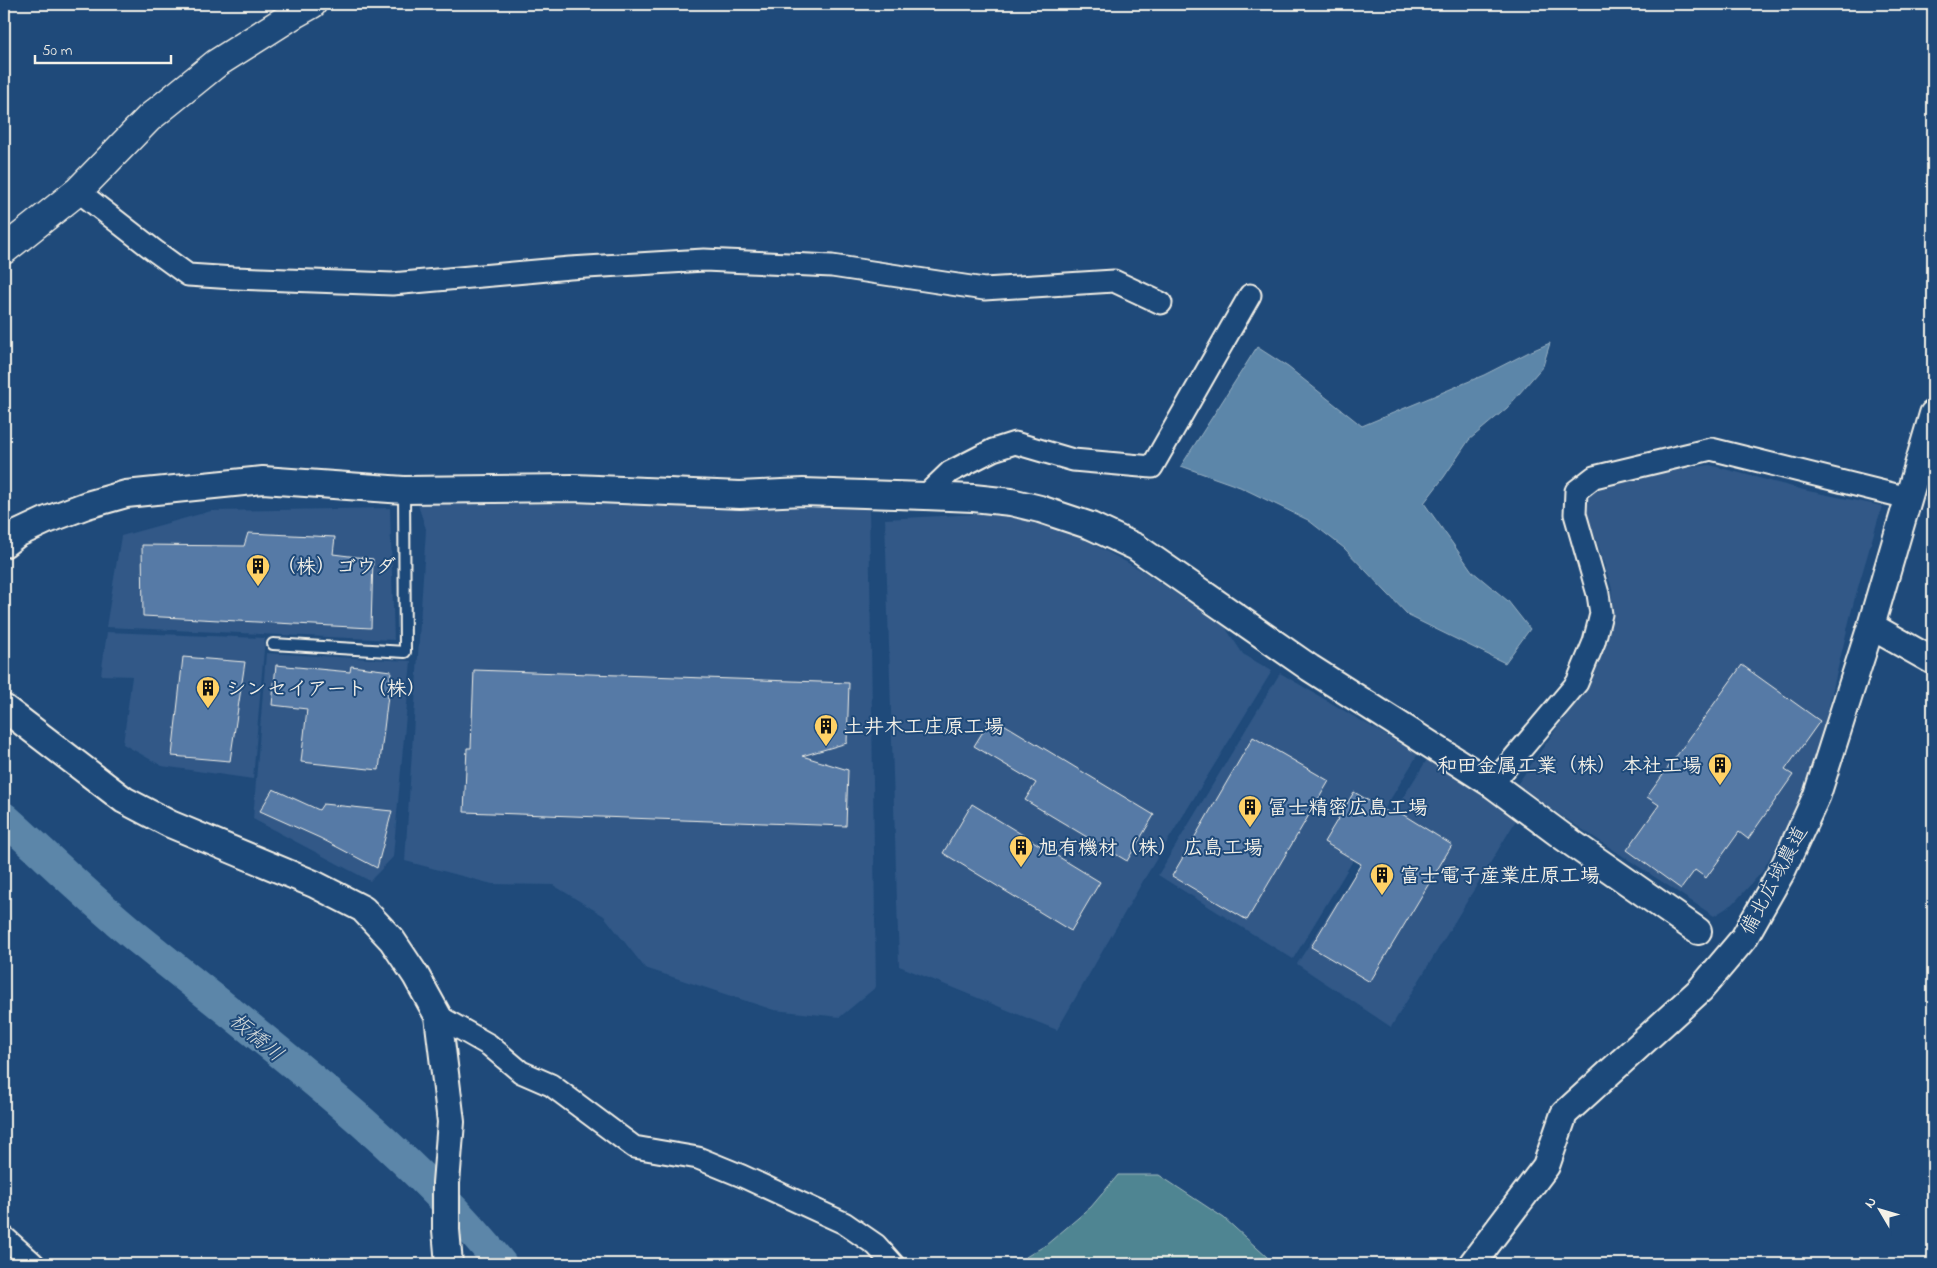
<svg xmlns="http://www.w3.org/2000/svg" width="1937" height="1268" viewBox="0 0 1937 1268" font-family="'Indie Flower','Klee One',sans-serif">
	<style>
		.built { fill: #305887 }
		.green { fill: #4f8592; stroke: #a2bbbd }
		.water { fill: #5c86a9; stroke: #99b1c2 }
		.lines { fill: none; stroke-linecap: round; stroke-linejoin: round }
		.river { stroke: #5c86a9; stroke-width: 32 }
		.building { fill: #577aa6; stroke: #f4f1e8 }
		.service-casing { stroke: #f4f1e8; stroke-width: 14 }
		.minor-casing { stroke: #f4f1e8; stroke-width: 25 }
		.tertiary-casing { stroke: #f4f1e8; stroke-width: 30 }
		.trunk-casing { stroke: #f4f1e8; stroke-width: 31 }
		.service { stroke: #1f4a7a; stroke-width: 10 }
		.minor { stroke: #1f4a7a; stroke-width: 21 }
		.tertiary { stroke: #1f4a7a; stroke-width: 26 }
		.trunk { stroke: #1f4a7a; stroke-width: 28 }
		.labels { text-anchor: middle; stroke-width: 4; stroke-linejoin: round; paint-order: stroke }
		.poi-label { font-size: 20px; font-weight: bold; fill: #f4f1e8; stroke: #1f4a7a; text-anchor: start }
		.street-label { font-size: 20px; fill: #f4f1e8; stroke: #1f4a7a }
		.water-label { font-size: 21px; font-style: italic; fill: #d6dcdb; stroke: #1f4a7a }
	</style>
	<rect width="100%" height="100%" fill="#1f4a7a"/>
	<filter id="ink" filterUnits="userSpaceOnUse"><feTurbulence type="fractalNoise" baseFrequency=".02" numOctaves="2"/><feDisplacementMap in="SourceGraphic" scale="10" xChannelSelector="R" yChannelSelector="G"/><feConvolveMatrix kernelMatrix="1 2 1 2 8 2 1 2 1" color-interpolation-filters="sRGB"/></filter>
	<g filter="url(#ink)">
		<path class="built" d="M1710 465 1808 491 1882 506 1854 601 1821 739 1806 781 1785 830 1762 872 1733 904 1714 916 1516 786 1585 688 1610 615 1612 589 1596 539 1584 512 1585 493 1596 487 1642 474Z
			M417 502 513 504H869L876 987 840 1017 774 1010 645 968 604 916 553 885 492 884 405 861 426 529Z
			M390 508 394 640 106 627 121 536 211 511Z
			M995 513 1065 529 1143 571 1225 627 1243 654 1272 671 1143 881 1057 1030 899 966 885 519Z
			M107 632 265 638 253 779 162 766 123 744 132 676 101 675Z
			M266 653 411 661 393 857 370 881 253 819Z
			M1280 673 1418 754 1293 959 1158 875Z
			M1428 758 1518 817 1391 1027 1297 964Z"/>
		<path class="green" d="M1118 1175H1159L1224 1218 1267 1257 1268 1264H1014L1046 1245 1091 1207Z"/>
		<path class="water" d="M1550 343 1543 366 1507 408 1469 440 1444 477 1424 503 1472 571 1508 601 1530 629 1505 663 1409 616 1344 548 1308 520 1240 487 1181 466 1257 347 1288 367 1362 426 1484 375 1529 352Z"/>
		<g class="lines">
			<path class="river" d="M4 818C51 860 96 905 145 944 268 1044 400 1140 501 1264"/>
		</g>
		<path class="building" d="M248 533 335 537 333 554 373 559 371 628 143 616 142 545 244 546Z
			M183 657 245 662 230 761 172 756Z
			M276 665 350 672 351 666 391 671 379 770 301 762 307 709 272 705Z
			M1742 665 1820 721 1785 770 1793 775 1748 839 1739 832 1706 878 1695 870 1681 889 1627 850 1659 805 1647 797Z
			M474 670 849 683 847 743 802 756 848 770 846 826 464 812 467 748H471Z
			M992 717 1154 815 1127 861 1025 800 1036 783 974 746Z
			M1253 737 1329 781 1247 920 1172 876Z
			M273 789 319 810 323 804 392 811 377 868 320 838 260 811Z
			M1354 792 1391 814 1394 809 1452 845 1370 982 1311 947 1361 864 1324 842Z
			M972 804 1100 882 1071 931 943 853Z"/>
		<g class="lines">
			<g class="service-casing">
				<path id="service" d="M273 644 405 652 404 490"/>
			</g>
			<g class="minor-casing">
				<path id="minor" d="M78 191 155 251 188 275 234 278 392 284 570 268 704 260 832 266 984 289 1114 281 1161 303
					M925 496 950 472 993 450 1015 443 1073 460 1152 467 1250 295
					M1492 784 1577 683 1594 642 1601 614 1598 594 1575 514 1576 491 1594 477 1711 449 1908 498
					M438 1016 489 1045 521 1072 551 1085 634 1147 698 1158 742 1176 844 1223 876 1245 893 1264
					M4 1237 34 1264"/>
			</g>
			<g class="tertiary-casing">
				<path id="tertiary" d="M4 544 17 534 47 520 87 505 126 494 263 480 404 490 574 488 740 495 803 492 925 496 973 498 1011 502 1040 509 1091 526 1136 547 1310 668 1492 784 1562 836 1698 931
					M1871 626 1933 661
					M4 708 124 800 170 824 314 884 363 909 392 940 416 976 438 1016 451 1122 446 1183V1230L449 1264
					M1472 1264 1546 1166 1564 1114 1700 990 1744 938 1782 871 1817 795 1871 626 1933 414"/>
			</g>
			<g class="trunk-casing">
				<path id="trunk" d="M4 250 78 191 149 118 217 63 296 13 312 4"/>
			</g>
			<use href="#service" class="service"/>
			<use href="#minor" class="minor"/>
			<use href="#tertiary" class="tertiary"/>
			<use href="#trunk" class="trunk"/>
		</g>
	</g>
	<defs>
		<g id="building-pin" transform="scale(1.25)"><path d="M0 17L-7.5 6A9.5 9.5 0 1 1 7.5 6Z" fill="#ffd166" stroke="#1f4a7a"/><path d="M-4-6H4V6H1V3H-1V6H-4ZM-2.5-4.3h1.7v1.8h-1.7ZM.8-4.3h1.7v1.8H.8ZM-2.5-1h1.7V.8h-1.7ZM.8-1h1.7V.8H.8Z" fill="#111"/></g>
	</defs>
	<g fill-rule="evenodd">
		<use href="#building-pin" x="258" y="566"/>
		<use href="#building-pin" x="208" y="688"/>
		<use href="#building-pin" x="826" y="726"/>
		<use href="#building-pin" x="1720" y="765"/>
		<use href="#building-pin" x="1250" y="807"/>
		<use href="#building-pin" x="1021" y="847"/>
		<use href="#building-pin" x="1382" y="875"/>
	</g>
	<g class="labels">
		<g class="poi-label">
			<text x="276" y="573">（株）ゴウダ</text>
			<text x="226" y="695">シンセイアート（株）</text>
			<text x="844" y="733">土井木工庄原工場</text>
			<text x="1702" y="772" text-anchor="end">和田金属工業（株） 本社工場</text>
			<text x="1268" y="814">冨士精密広島工場</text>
			<text x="1038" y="854">旭有機材（株） 広島工場</text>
			<text x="1400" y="882">富士電子産業庄原工場</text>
		</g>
		<g class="street-label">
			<text transform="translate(1773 880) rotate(-62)" y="7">備北広域農道</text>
		</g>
		<g class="water-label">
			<text transform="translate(257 1037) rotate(40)" y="7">板橋川</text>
		</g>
	</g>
	<rect width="1937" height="1268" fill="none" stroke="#1f4a7a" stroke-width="20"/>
	<rect x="10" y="10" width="1917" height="1248" fill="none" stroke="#f4f1e8" stroke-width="2" filter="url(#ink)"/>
	<g transform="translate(1880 1210) rotate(308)" stroke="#1f4a7a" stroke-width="4" paint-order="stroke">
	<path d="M0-4L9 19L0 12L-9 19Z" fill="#f4f1e8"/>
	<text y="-8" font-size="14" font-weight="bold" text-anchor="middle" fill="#f4f1e8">N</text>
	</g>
	<path d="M35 55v8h136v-8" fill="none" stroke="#f4f1e8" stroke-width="2.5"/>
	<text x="42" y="55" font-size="15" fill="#f4f1e8" stroke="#1f4a7a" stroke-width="4" paint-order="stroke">50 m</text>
</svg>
